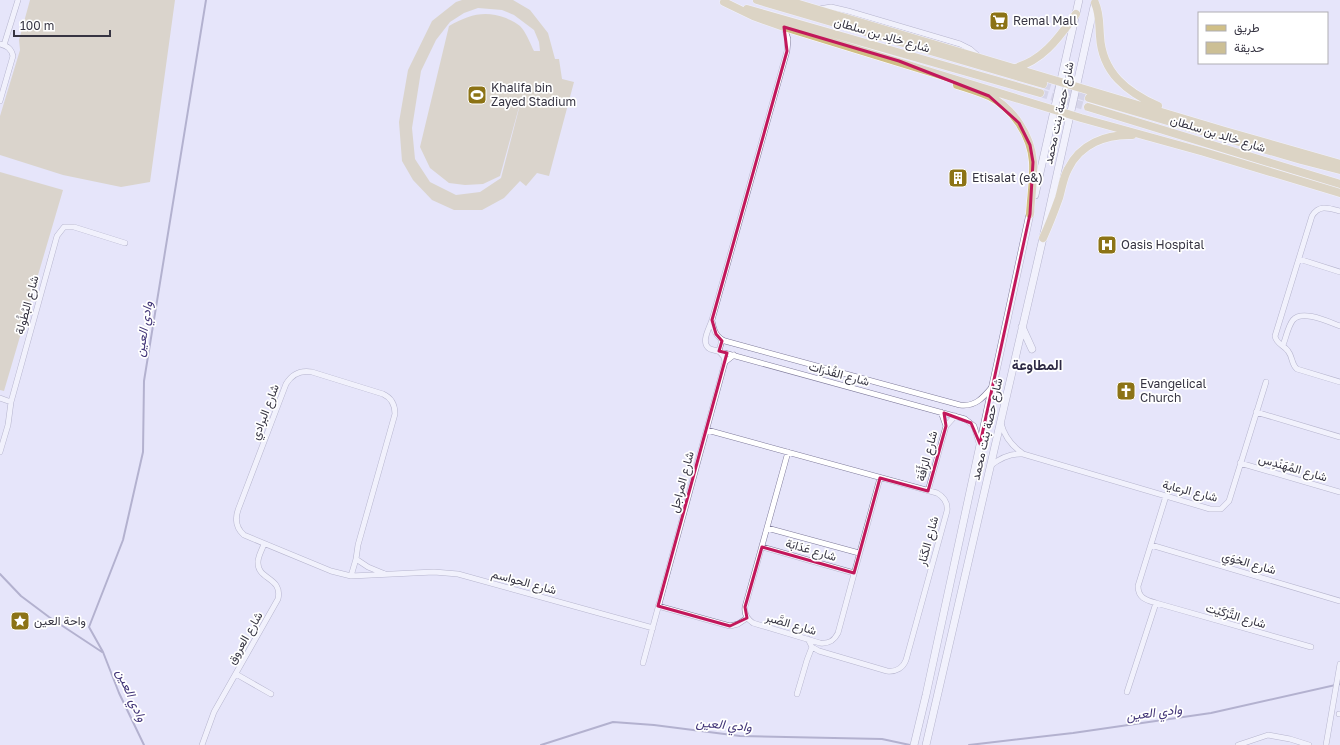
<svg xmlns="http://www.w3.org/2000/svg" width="1340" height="745" viewBox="0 0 1340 745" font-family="'Golos Text',Vazirmatn,sans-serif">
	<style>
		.green { fill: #ccbf95; fill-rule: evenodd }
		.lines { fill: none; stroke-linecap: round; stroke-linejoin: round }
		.stream { stroke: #77729c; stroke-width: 2 }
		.primary-tunnel { stroke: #c3c2d5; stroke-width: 8; stroke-dasharray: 8 4; stroke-linecap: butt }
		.street-casing { stroke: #7e7a9a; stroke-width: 6 }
		.secondary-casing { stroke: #7e7a9a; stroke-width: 8 }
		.primary-casing { stroke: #fff; stroke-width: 9 }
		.street { stroke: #fff; stroke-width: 5 }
		.secondary { stroke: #fff; stroke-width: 7 }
		.primary { stroke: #d0bf86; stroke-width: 8 }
		.marked { fill: none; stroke: #c2185b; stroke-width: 3; stroke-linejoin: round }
		.labels { text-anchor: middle; stroke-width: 3.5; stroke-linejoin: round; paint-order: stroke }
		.poi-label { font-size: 12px; fill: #363442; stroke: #fff; text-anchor: start }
		.street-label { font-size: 12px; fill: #363442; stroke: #fff }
		.water-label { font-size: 13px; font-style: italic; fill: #433678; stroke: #fff }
		.quarter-label { font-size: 14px; font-weight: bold; fill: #2d2944; stroke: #fff }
	</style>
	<rect width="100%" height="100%" fill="#e6e5fa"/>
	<path class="green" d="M30 0H175L150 182 121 187 63 175 0 155V116L20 50 19 40Z
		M462 0H513L530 10 548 33 555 59H559L562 79 574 82 549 176 537 173 526 186 520 181 504 198 482 210H454L432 200 413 180 402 161 399 122 408 70 432 21 456 2ZM478 8 502 10 514 15 534 30 539 42 540 51H534C530 43 526 32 520 26 517 23 510 20 506 18 484 10 469 15 449 26L420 147 430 168 449 183 465 185 483 184 500 176 524 89 501 178 480 192 456 195 430 182 415 159 412 128 421 71 436 40 450 22 464 13Z
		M0 172 63 190 4 391 0 390Z"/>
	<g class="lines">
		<path class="stream" d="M0 574 21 596 49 617 102 652
			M144 745 119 693 103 652 89 627 123 540 143 452 144 381 206 0
			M541 745 613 722 654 725 740 736 882 739 910 745
			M969 745 1073 733 1211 713 1340 684"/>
		<path class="primary-tunnel" d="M1043 84 1089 98
			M1040 93 1088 107"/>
		<g class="street-casing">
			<path id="street" d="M819 9 831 7 848 11 960 44 970 49 978 56
				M784 27 788 39 787 51 712 320C709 329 700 343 710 349L965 419 974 426 979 443
				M0 44C7 46 11 48 13 56L0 101
				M4 45 18 0
				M1340 211C1329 208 1319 204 1312 216L1275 336C1276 344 1284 345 1288 351 1293 357 1291 364 1297 369L1340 382
				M1299 259 1340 272
				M712 321C714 331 716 337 725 341L960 405C975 407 983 398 992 387
				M722 340 719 351 724 357 725 362
				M1283 345C1286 338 1288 326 1293 320 1302 309 1329 322 1340 326
				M0 398 11 402
				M941 412 946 426
				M1256 412 1340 437
				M1001 423C1004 436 1011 445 1022 453
				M707 430 937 493C944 497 948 503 947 511L906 660C903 668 896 672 887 671L819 651 812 647 808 639
				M0 452 8 425 11 402 57 236 64 227H74L125 243
				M788 452 745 607C744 614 747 619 753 623L820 643C829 644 834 641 838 633L880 478
				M1240 463 1340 492
				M990 466C1000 458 1010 453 1023 454L1210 509H1221L1229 501 1266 382
				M928 491 946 426 955 416
				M1166 496 1138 586C1138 598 1146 600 1156 603L1311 647
				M767 528 859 553
				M1151 545 1340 601
				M762 547 854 573
				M356 559 368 567 385 574
				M351 576 356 559 358 545 395 414C395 405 392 398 383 394L312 372C301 370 292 374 286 384L238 510C235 519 236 528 244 535L331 571 351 576 434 572 458 574 653 628
				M658 606 730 626 738 624 747 618
				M643 663 725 362 734 355
				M236 674 271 694
				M1127 692 1156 603
				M797 694 807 660 812 647
				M1339 714H1340
				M202 745 214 712 278 599C283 577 257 580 258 562 258 556 262 550 264 544
				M1238 745 1268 735 1290 739 1309 745
				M1326 745 1340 664"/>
		</g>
		<g class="secondary-casing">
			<path id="secondary" d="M1035 195 1079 0
				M1022 327 1032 349
				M914 745 926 695 1031 209
				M926 745 1043 238 1095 2"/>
		</g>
		<g class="primary-casing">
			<path id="primary" d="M757 0 1043 84
				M724 2 753 16 784 27 1081 118 1204 152 1340 193
				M768 3 778 1 792 2 1225 131 1340 164
				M1095 3C1100 14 1099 24 1100 36 1102 73 1127 92 1158 106
				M747 9 1040 93
				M1015 68C1044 60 1059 37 1076 14
				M957 85C967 88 979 92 989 96 1013 108 1031 135 1033 162 1034 179 1031 196 1030 214
				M1089 98 1301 160 1340 170
				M1088 107 1340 184
				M1043 238C1049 225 1054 212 1059 198 1062 188 1063 178 1068 169 1080 144 1106 134 1132 135"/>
		</g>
		<use href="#street" class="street"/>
		<use href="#secondary" class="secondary"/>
		<use href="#primary" class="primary"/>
	</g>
	<path d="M0 0H1340V745H0ZM784 27 899 61 989 96 1019 123 1030 145 1033 162 1030 214 980 444 971 423 944 413 946 426 928 491 880 478 854 573 762 547 745 607 747 618 730 626 658 606 727 353 719 351 722 341 716 334 712 320 787 51Z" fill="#e6e5fa" fill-opacity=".55" fill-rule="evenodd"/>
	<path class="marked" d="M784 27 899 61 989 96 1019 123 1030 145 1033 162 1030 214 980 444 971 423 944 413 946 426 928 491 880 478 854 573 762 547 745 607 747 618 730 626 658 606 727 353 719 351 722 341 716 334 712 320 787 51Z"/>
	<defs>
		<g id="supermarket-square" transform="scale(1)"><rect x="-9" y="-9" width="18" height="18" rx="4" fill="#8c7316" stroke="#fff"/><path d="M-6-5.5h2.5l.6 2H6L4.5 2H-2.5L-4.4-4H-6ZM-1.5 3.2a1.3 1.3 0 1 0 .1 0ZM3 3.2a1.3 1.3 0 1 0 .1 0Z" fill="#fff"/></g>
		<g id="stadium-square" transform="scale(1)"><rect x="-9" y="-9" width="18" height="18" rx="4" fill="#8c7316" stroke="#fff"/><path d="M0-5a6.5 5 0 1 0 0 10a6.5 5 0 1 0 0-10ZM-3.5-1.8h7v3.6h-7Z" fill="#fff"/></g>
		<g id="building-square" transform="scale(1)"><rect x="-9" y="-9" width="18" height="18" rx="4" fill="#8c7316" stroke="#fff"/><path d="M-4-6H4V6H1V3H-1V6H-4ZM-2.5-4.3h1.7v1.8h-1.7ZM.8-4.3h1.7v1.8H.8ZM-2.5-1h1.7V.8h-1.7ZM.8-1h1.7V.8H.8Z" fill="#fff"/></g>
		<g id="hospital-square" transform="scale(1)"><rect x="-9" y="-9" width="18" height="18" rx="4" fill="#8c7316" stroke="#fff"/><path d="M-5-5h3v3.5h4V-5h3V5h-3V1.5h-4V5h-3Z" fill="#fff"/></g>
		<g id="church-square" transform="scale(1)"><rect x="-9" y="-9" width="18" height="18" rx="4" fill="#8c7316" stroke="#fff"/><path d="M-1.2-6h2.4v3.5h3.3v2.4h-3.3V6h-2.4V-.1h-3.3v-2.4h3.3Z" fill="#fff"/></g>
		<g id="sight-square" transform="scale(1)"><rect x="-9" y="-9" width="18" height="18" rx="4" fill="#8c7316" stroke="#fff"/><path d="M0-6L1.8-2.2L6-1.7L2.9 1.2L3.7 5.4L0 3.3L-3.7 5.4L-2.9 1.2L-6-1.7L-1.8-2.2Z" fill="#fff"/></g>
	</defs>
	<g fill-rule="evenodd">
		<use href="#supermarket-square" x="999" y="21"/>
		<use href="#stadium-square" x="477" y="95"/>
		<use href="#building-square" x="958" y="178"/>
		<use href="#hospital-square" x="1107" y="245"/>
		<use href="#church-square" x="1126" y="391"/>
		<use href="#sight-square" x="20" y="621"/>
	</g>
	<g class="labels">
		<g class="poi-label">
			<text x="1013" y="25">Remal Mall</text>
			<text x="491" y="92">Khalifa bin<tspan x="491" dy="14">Zayed Stadium</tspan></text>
			<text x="972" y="182">Etisalat (e&amp;)</text>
			<text x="1121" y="249">Oasis Hospital</text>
			<text x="1140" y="388">Evangelical<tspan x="1140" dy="14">Church</tspan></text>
			<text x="34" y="625">واحة العين</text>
		</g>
		<g class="street-label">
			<text transform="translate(882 35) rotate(16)" y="4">شارع خالِد بن سلطان</text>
			<text transform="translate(1059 113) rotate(-78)" y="4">شارع حصة بنت محمد</text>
			<text transform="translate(1218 134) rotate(17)" y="4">شارع خالِد بن سلطان</text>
			<text transform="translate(27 305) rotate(-75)" y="4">شارع البُطُولة</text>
			<text transform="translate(839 374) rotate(15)" y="4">شارع القُدْرَات</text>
			<text transform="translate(265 412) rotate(-69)" y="4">شارع البرادي</text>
			<text transform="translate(987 429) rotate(-77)" y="4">شارع حصة بنت محمد</text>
			<text transform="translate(927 456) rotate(-75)" y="4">شارع الرَأَفَة</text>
			<text transform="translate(1293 468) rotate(16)" y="4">شارع المُهَنْدِس</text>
			<text transform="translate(682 482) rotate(-75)" y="4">شارع المراجل</text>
			<text transform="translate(1190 491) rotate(14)" y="4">شارع الرعاية</text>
			<text transform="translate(928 541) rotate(-75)" y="4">شارع الكَنَار</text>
			<text transform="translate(811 550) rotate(16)" y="4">شارع عَدَابَة</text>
			<text transform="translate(1249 563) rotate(16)" y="4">شارع الخوَي</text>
			<text transform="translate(524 582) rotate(15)" y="4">شارع الحواسم</text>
			<text transform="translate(1236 616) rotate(16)" y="4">شارع التَّرْكَيْت</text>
			<text transform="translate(791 624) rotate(16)" y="4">شارع الصَّبر</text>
			<text transform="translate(245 638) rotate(-60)" y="4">شارع العروق</text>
		</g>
		<g class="water-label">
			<text transform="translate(143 329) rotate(-81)" y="5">وادي العين</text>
			<text transform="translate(132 695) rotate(66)" y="5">وادي العين</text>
			<text transform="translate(1154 712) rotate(-7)" y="5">وادي العين</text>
			<text transform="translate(724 724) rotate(5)" y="5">وادي العين</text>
		</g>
		<g class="quarter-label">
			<text x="1037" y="370">المطاوعة</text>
		</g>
	</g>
	<rect x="1198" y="12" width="130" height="52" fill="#ffffff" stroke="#afaeb3"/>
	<rect x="1206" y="25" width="20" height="6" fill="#d0bf86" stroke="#afaeb3"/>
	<text x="1234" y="32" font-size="12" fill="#363442">طريق</text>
	<rect x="1206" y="42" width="20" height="12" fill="#ccbf95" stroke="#afaeb3"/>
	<text x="1234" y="52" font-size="12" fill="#363442">حديقة</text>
	<path d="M14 30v6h96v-6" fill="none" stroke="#363442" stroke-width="2"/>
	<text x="20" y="30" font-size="12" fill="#363442" stroke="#ffffff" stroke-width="3" paint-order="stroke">100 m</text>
</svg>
